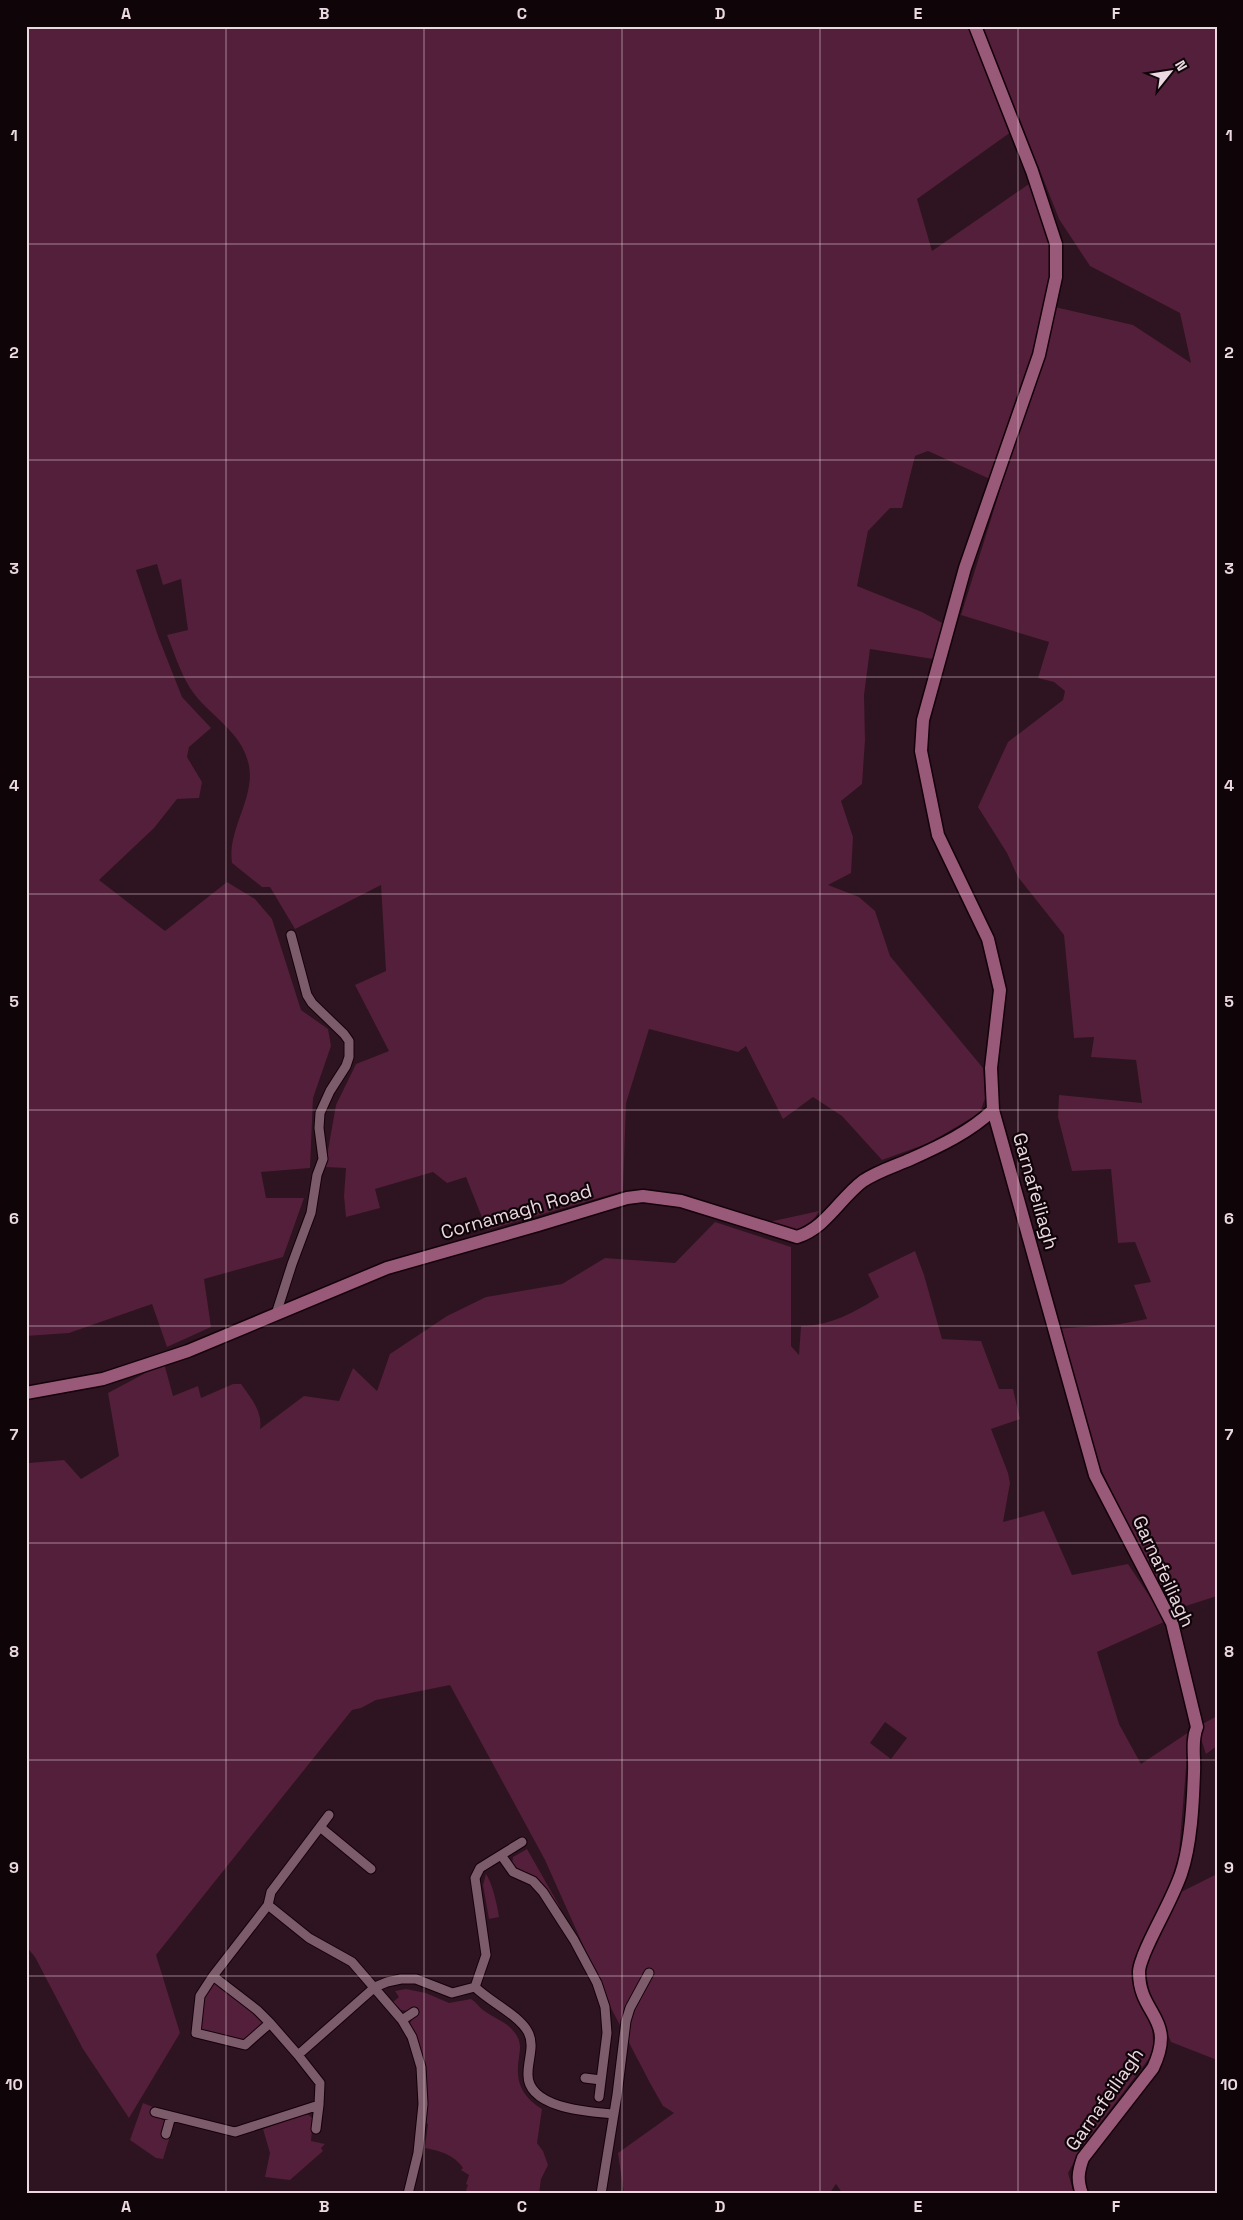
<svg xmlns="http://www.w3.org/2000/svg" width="1243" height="2220" viewBox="0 0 1243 2220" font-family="'Space Grotesk',sans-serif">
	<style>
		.green { fill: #531f3a; fill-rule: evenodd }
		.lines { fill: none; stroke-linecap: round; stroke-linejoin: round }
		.street-casing { stroke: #15010a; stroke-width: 11 }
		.secondary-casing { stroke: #15010a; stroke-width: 15 }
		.street { stroke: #7c5b6a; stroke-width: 9 }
		.secondary { stroke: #995a7a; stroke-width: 12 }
		.grid { fill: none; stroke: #ebd8e0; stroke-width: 1; stroke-opacity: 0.55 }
		.labels { text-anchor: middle; stroke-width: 4.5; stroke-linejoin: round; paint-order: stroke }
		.street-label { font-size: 19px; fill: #ebd8e0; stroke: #0f0509 }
		.neatline { fill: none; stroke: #ebd8e0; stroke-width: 2 }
		.grid-label { font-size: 16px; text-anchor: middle; font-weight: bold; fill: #ebd8e0 }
	</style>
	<rect width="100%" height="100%" fill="#2e1321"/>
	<path class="green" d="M26 26H971L1011 132 917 199 932 251 1029 184 1051 250 1050 276 1040 335 990 479 928 451 915 456 902 508H890L868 531 857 586 922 612 944 624 933 659 870 649 864 695 865 740 862 784 841 801 853 837 851 873 828 885 859 897 875 911 890 956 983 1068 985 1098 980 1113 929 1143 882 1160 842 1116 813 1097 783 1119 746 1046 738 1052 649 1029 626 1103 623 1191 487 1230 466 1177 447 1183 433 1172 375 1189 380 1208 346 1217 344 1196 346 1168 325 1167 336 1105 356 1064 389 1051 355 985 386 971 381 885 295 929 270 887H262L232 863C227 830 255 799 249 766 243 731 207 715 190 688 180 672 174 652 167 635L188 630 181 579 163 585 157 564 136 570 158 636 182 697 211 728 189 747 187 757 202 782 199 798 177 799 154 828 99 880 165 931 227 882 255 899 272 919 301 1010 328 1029 331 1046 313 1098 310 1168 261 1172 266 1198H304L283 1257 204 1279 211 1327 167 1347 152 1304 69 1333 26 1336Z
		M983 26H1217V1596L1167 1612 1101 1469 1055 1329 1120 1324 1147 1319 1134 1285 1151 1282 1135 1242 1118 1243 1111 1169 1072 1171 1058 1117 1059 1095 1142 1103 1136 1060 1091 1057 1094 1037 1074 1038 1064 935 1018 877 1007 853 978 807 1008 742 1063 700 1065 691 1054 682 1038 678 1049 642 961 615 1051 327 1055 307 1133 325 1191 363 1180 313 1090 266 1059 219Z
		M819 1211C804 1238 790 1230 764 1223Z
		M715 1222 791 1247V1346L799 1355 801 1326C830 1326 855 1312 879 1297L868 1274 915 1251 924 1275 942 1339 981 1341 999 1389H1013L1020 1419 991 1429 1008 1473 1010 1483 1003 1522 1044 1511 1072 1575 1128 1564 1166 1621 1097 1652 1119 1724 1141 1764 1189 1732 1179 1853 1171 1882 1133 1972 1134 1982 1152 2027 1154 2052 1084 2144 1068 2173 1074 2194H843L836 2184 829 2194H624L618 2153 674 2113 663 2106 650 2083 612 2010 545 1860 450 1685 376 1700 361 1708 352 1710 156 1955 180 2033 129 2118 83 2049 35 1957 26 1946V1452L29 1463 64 1460 81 1479 119 1456 108 1393 164 1363 173 1396 198 1386 201 1398 233 1384H241C251 1398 263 1412 260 1429L304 1396 339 1401 353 1368 377 1391 390 1354 447 1316 486 1297 562 1284 605 1258 675 1263ZM885 1722 907 1738 891 1759 870 1743Z
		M1217 1716V1746L1206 1754 1197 1727Z
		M527 1849 560 1907 558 1908 541 1882 536 1878 519 1871 512 1864 513 1857Z
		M486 1874C492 1883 497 1903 499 1917L489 1919 483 1885Z
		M1217 1874V2060L1171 2042 1149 1990 1145 1967 1177 1894Z
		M215 1983 262 2020 263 2024 243 2041 201 2029 204 1995Z
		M406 1989 426 1993 449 2003 471 1999C476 2002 479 2007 483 2010 495 2019 511 2023 518 2038 521 2045 520 2050 519 2057 515 2081 521 2096 542 2109L537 2143 543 2151 548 2165 541 2179 539 2194H469L466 2190 468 2185 466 2184 469 2175 461 2170 463 2168C454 2155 441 2151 425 2148L428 2124 426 2123C428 2079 427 2065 410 2023L413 2018 407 2011 401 2010 393 2002 399 1997 395 1991Z
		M143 2103 153 2107 152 2114 165 2121 170 2136 163 2159 156 2158 130 2140Z
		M303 2114 309 2115 313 2119 311 2141 325 2144 321 2148 323 2151 290 2180 265 2177 270 2153 263 2129Z"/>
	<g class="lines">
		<g class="street-casing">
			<path id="street" d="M276 1314 292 1264 311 1213 317 1175 323 1159 319 1128 320 1113 330 1091 346 1066 349 1057V1041L344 1034 312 1003 307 995 291 935
				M320 1827 371 1869
				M501 1855 522 1842
				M268 1905 271 1892 329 1815
				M213 1976 268 1905 309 1938 352 1962 402 2020 412 2037 421 2067 423 2104 418 2153 408 2194
				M402 2020 414 2012
				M270 2023 257 2010 213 1976 200 1996 196 2033 245 2045 270 2023 298 2055
				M585 2078 601 2080
				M599 2097 607 2033 605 2007 597 1983 574 1940 543 1892 533 1881 513 1872 501 1855 480 1868 475 1878 486 1955 475 1987C490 2002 519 2015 528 2032 535 2045 528 2059 528 2073 526 2109 591 2112 614 2114
				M155 2112 235 2132 319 2105 320 2083 298 2055 375 1987 387 1982 401 1979H416L452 1993 475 1987
				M316 2129 319 2105
				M166 2134 171 2116
				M601 2194 617 2095 626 2021 630 2008 649 1973"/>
		</g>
		<g class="secondary-casing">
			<path id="secondary" d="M975 26 1032 171 1056 244V277L1039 355 965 568 923 720 921 751 938 835 988 939 1000 990 991 1068 993 1110 1095 1475 1172 1623 1197 1727C1191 1741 1195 1758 1194 1772 1193 1804 1191 1845 1181 1874 1171 1902 1155 1927 1144 1954 1142 1960 1139 1966 1139 1972 1139 2016 1177 2017 1153 2068L1083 2158C1078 2172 1077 2180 1082 2194
				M26 1393 103 1379 188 1351 387 1268 538 1225 627 1198 643 1196 681 1201 797 1237C826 1228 840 1198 863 1181 878 1171 895 1166 911 1159 940 1146 970 1132 993 1110"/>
		</g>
		<use href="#street" class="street"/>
		<use href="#secondary" class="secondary"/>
	</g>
	<path class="grid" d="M226 26V2194M424 26V2194M622 26V2194M820 26V2194M1018 26V2194M26 244H1217M26 460H1217M26 677H1217M26 894H1217M26 1110H1217M26 1326H1217M26 1543H1217M26 1760H1217M26 1976H1217"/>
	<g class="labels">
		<g class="street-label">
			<text transform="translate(1036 1191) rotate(74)" y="7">Garnafeiliagh</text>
			<text transform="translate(516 1211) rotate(-16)" y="7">Cornamagh Road</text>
			<text transform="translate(1164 1571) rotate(65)" y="7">Garnafeiliagh</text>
			<text transform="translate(1104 2099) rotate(-55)" y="7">Garnafeiliagh</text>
		</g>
	</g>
	<rect width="1243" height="2220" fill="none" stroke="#0f0509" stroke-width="55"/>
	<g transform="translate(1170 72) rotate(60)" stroke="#0f0509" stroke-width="4" paint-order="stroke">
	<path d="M0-4L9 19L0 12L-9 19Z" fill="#ebd8e0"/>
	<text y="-8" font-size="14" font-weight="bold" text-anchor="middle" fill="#ebd8e0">N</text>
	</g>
	<rect x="28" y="28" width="1188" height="2164" class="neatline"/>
	<g class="grid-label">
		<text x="126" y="19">A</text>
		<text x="324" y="19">B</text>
		<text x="522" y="19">C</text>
		<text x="720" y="19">D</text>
		<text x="918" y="19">E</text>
		<text x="1116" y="19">F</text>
		<text x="14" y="141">1</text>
		<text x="1229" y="141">1</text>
		<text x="14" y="358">2</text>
		<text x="1229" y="358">2</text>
		<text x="14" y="574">3</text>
		<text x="1229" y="574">3</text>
		<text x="14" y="791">4</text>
		<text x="1229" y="791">4</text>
		<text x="14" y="1007">5</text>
		<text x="1229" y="1007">5</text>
		<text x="14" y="1224">6</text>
		<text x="1229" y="1224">6</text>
		<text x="14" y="1440">7</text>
		<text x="1229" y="1440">7</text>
		<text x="14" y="1657">8</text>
		<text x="1229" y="1657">8</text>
		<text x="14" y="1873">9</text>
		<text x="1229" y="1873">9</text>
		<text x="14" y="2090">10</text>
		<text x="1229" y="2090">10</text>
		<text x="126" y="2212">A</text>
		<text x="324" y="2212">B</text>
		<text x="522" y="2212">C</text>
		<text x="720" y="2212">D</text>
		<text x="918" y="2212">E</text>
		<text x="1116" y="2212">F</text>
	</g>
</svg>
